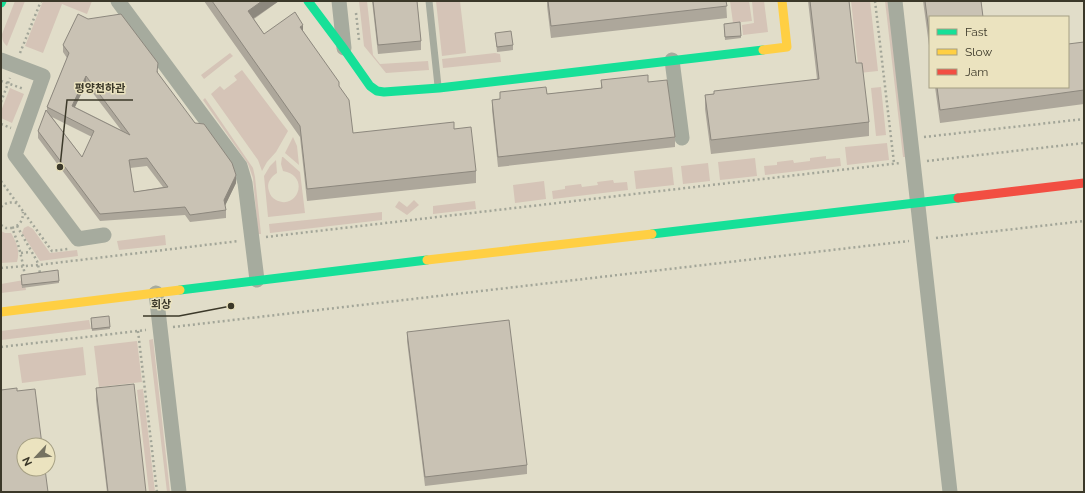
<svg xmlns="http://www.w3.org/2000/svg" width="1085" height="493" viewBox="0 0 1085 493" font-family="Raleway,'Noto Sans KR',sans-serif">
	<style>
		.green { fill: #d5c4b7 }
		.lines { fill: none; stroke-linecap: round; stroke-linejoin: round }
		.path { stroke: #a2a598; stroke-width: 2.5; stroke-dasharray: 2 3; stroke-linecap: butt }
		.lane { stroke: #a6ab9e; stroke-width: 7 }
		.street { stroke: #a6ab9e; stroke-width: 15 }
		.fast { stroke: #16e098; stroke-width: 9 }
		.slow { stroke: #ffcf43; stroke-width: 9 }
		.jam { stroke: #f24e42; stroke-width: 9 }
		.wall { fill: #ada79b; fill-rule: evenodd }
		.shaded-wall { fill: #8d887e }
		.building { fill: #c9c2b4; stroke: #8d887e; fill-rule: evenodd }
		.leader { fill: none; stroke: #3b3829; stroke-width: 1.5 }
		.callout-dot { fill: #3b3829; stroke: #ebe3bf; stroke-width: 1.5 }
		.callout-label { font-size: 11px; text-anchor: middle; font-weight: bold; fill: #3b3829; stroke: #ebe3bf; stroke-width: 3; stroke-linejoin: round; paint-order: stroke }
	</style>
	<rect width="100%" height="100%" fill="#e1ddc9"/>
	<path class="green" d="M15 1H25L7 46C3 43 2 39 2 34Z
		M43 1H92L87 14 62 4 43 53 25 46Z
		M359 1H367L373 55 380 64 428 61 429 70 386 73 364 46Z
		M436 1H460L466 53 442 56Z
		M730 1H749L752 21 733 23Z
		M752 1H764L768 32 743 35 742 25 754 23Z
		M851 1H870L878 71 859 73Z
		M885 1H889L907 157H903Z
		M230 53 233 56 204 79 201 75Z
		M495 53 500 54 501 62 443 68 442 59Z
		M242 70 288 131 276 152 267 162 262 171 258 160 211 94 220 86 224 90 237 80 234 76Z
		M881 87 886 135 876 136 871 88Z
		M10 88 24 94 12 123 1 118V111Z
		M205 98 253 168 255 177 261 234H258L253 178 248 164 203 100Z
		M293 137 297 146 299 165 285 153Z
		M887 143 889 160 847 165 845 147Z
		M826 156V159L840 158 841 166 765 175 764 166 777 165V162L793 160 794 163 810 161V158Z
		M282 157H283L300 172 305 213 268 217 264 176 270 166 276 160 277 173C271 177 266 183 269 191 270 195 272 198 276 200 297 211 311 176 283 171L281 164Z
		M755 158 757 176 720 180 718 162Z
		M708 163 710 181 683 184 681 166Z
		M672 167 674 185 636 189 634 171Z
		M613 180 614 183 627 182 628 190 553 199 552 191 565 189V186L581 184 582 187 598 185 597 182Z
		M544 181 546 199 515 203 513 185Z
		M414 200 419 205 407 215 395 207 399 201 407 207Z
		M475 201 476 209 433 214V206Z
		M382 212V220L270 233 269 224Z
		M28 226 33 229 50 253 77 250 78 256 40 261 22 233 24 228Z
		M1 231 5 233H11C17 243 20 251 17 262L1 263Z
		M165 235 166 245 119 250 117 241Z
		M24 280 26 290 1 293V284Z
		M89 320 91 329 1 340V331Z
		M153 339 170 492H167L149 340Z
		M137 341 142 382 99 387 94 346Z
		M83 347 86 375 22 383 18 355Z
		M143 389 155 492H149L137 390Z"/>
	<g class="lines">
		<path class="path" d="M875 1 894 163
			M356 13 359 40
			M20 53 41 1
			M1 81 24 89
			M1 102 10 78
			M1 124 11 128
			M924 137 1084 119
			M927 161 1084 143
			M1 181 52 251 68 249
			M1 207C6 202 11 202 17 203
			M1 225 6 228H12C19 244 22 259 25 276
			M17 226 37 261 40 273
			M12 228C20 225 23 221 23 212
			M266 237 900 163
			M936 238 1084 221
			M21 253 31 252
			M1 268 38 265 239 241
			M173 327 909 241
			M138 331 157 492
			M1 347 146 330"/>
		<path class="lane" d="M429 1 438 86"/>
		<path class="street" d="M118 1 240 166 243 176 245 183 257 280
			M339 1 344 48
			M895 1 950 492
			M1 60 43 76 15 155 78 239 104 235
			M672 60 682 138
			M156 293 179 492"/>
		<path class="fast" d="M308 1 344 49 370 86 377 91 384 92 439 88 763 50
			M1 3 2 1
			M652 234 958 198
			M180 290 427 260"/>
		<path class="slow" d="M763 50 787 47 782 1
			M427 260 652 234
			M1 312 180 290"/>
		<path class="jam" d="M958 198 1084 183"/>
	</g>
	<path class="wall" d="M204 1H279L254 19 264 34 303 31 339 86 353 133 454 129 476 171V183L307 201 300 137 220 24Z
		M372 1H417L421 41V50L378 54Z
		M547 1H726L727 18 551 38 547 6Z
		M808 1H849L856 63 869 122V136L711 154 705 109V95L817 79Z
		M923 1H981L930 17V53Z
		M724 26 741 36V38L725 40Z
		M495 33 513 45V50L497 52Z
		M1084 42V104L940 123 935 87H1068Z
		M63 45 158 71V73L236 183 225 205 226 210V218L190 222 185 215 100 221 38 138V131L47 111V107L67 58 63 52ZM86 84 121 130 75 107ZM52 117 92 137 82 157ZM147 166 163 187 134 192 130 168Z
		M601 80 648 82 675 137V147L498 167 492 110V100H500V92L547 94 601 88Z
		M21 277 59 281V283L22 288Z
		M91 321 110 327V329L92 331Z
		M407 332 527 465V474L425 486 407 341Z
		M96 388 146 492H107L96 400Z"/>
	<path class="shaded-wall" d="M262 1H279L248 22V11Z
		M303 25V37L300 27Z
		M86 76V84L72 113V106Z
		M236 175V183L224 208V200Z"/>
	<path class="building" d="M212 1H262L248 11 264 34 295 12 303 25 300 27 339 82V86L349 100 353 133 454 122V129L471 127 476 171 307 189 300 126Z
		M373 1H417L421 41 378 45Z
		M548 1H726L727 6 551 26Z
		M810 1H849L856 63H862L869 122 711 140 705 95 714 94V91L819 79Z
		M925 1H981L983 17H930V40Z
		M78 14 88 19 121 14 158 63 157 72 195 123 204 124 232 163 236 175 224 200 226 210 190 215 185 207 100 214 38 131 46 110 82 157 94 131 47 107 69 53 63 45ZM86 76 130 135 72 106ZM147 158 168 187 134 192 129 160Z
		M740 22 741 36 725 37 724 24Z
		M511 31 513 45 497 47 495 33Z
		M1084 42V90L940 110 937 87H1068V44Z
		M648 75V82L667 80 675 137 498 157 492 100 500 99V92L546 87 547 94 602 88 601 80Z
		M58 270 59 281 22 285 21 275Z
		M109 316 110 327 92 329 91 318Z
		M509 320 527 465 425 477 407 332Z
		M134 384 146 492H108L96 388Z
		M17 388V391L35 389 42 445H24V469H45L48 492H1V390Z"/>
	<path class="leader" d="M60 167L67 100H133M231 306L179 316H143"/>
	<g class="callout-dot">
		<circle cx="60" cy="167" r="4"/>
		<circle cx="231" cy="306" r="4"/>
	</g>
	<g class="callout-label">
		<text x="100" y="92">평양천하관</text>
		<text x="161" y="308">회상</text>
	</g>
	<rect width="1085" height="493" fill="none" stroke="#3b3829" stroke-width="4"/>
	<rect x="929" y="16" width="140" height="72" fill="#ebe3bf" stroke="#a59f83"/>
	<rect x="937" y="29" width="20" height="6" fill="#16e098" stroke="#a59f83"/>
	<text x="965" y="36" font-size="12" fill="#3b3829">Fast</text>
	<rect x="937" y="49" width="20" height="6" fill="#ffcf43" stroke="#a59f83"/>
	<text x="965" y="56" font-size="12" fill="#3b3829">Slow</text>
	<rect x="937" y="69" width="20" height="6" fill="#f24e42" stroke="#a59f83"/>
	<text x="965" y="76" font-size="12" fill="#3b3829">Jam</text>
	<g transform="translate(36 457) rotate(244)"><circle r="19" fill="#ebe3bf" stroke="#a59f83"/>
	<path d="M0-3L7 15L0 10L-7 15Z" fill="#757261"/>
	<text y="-6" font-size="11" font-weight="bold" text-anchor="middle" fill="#3b3829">N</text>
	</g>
</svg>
